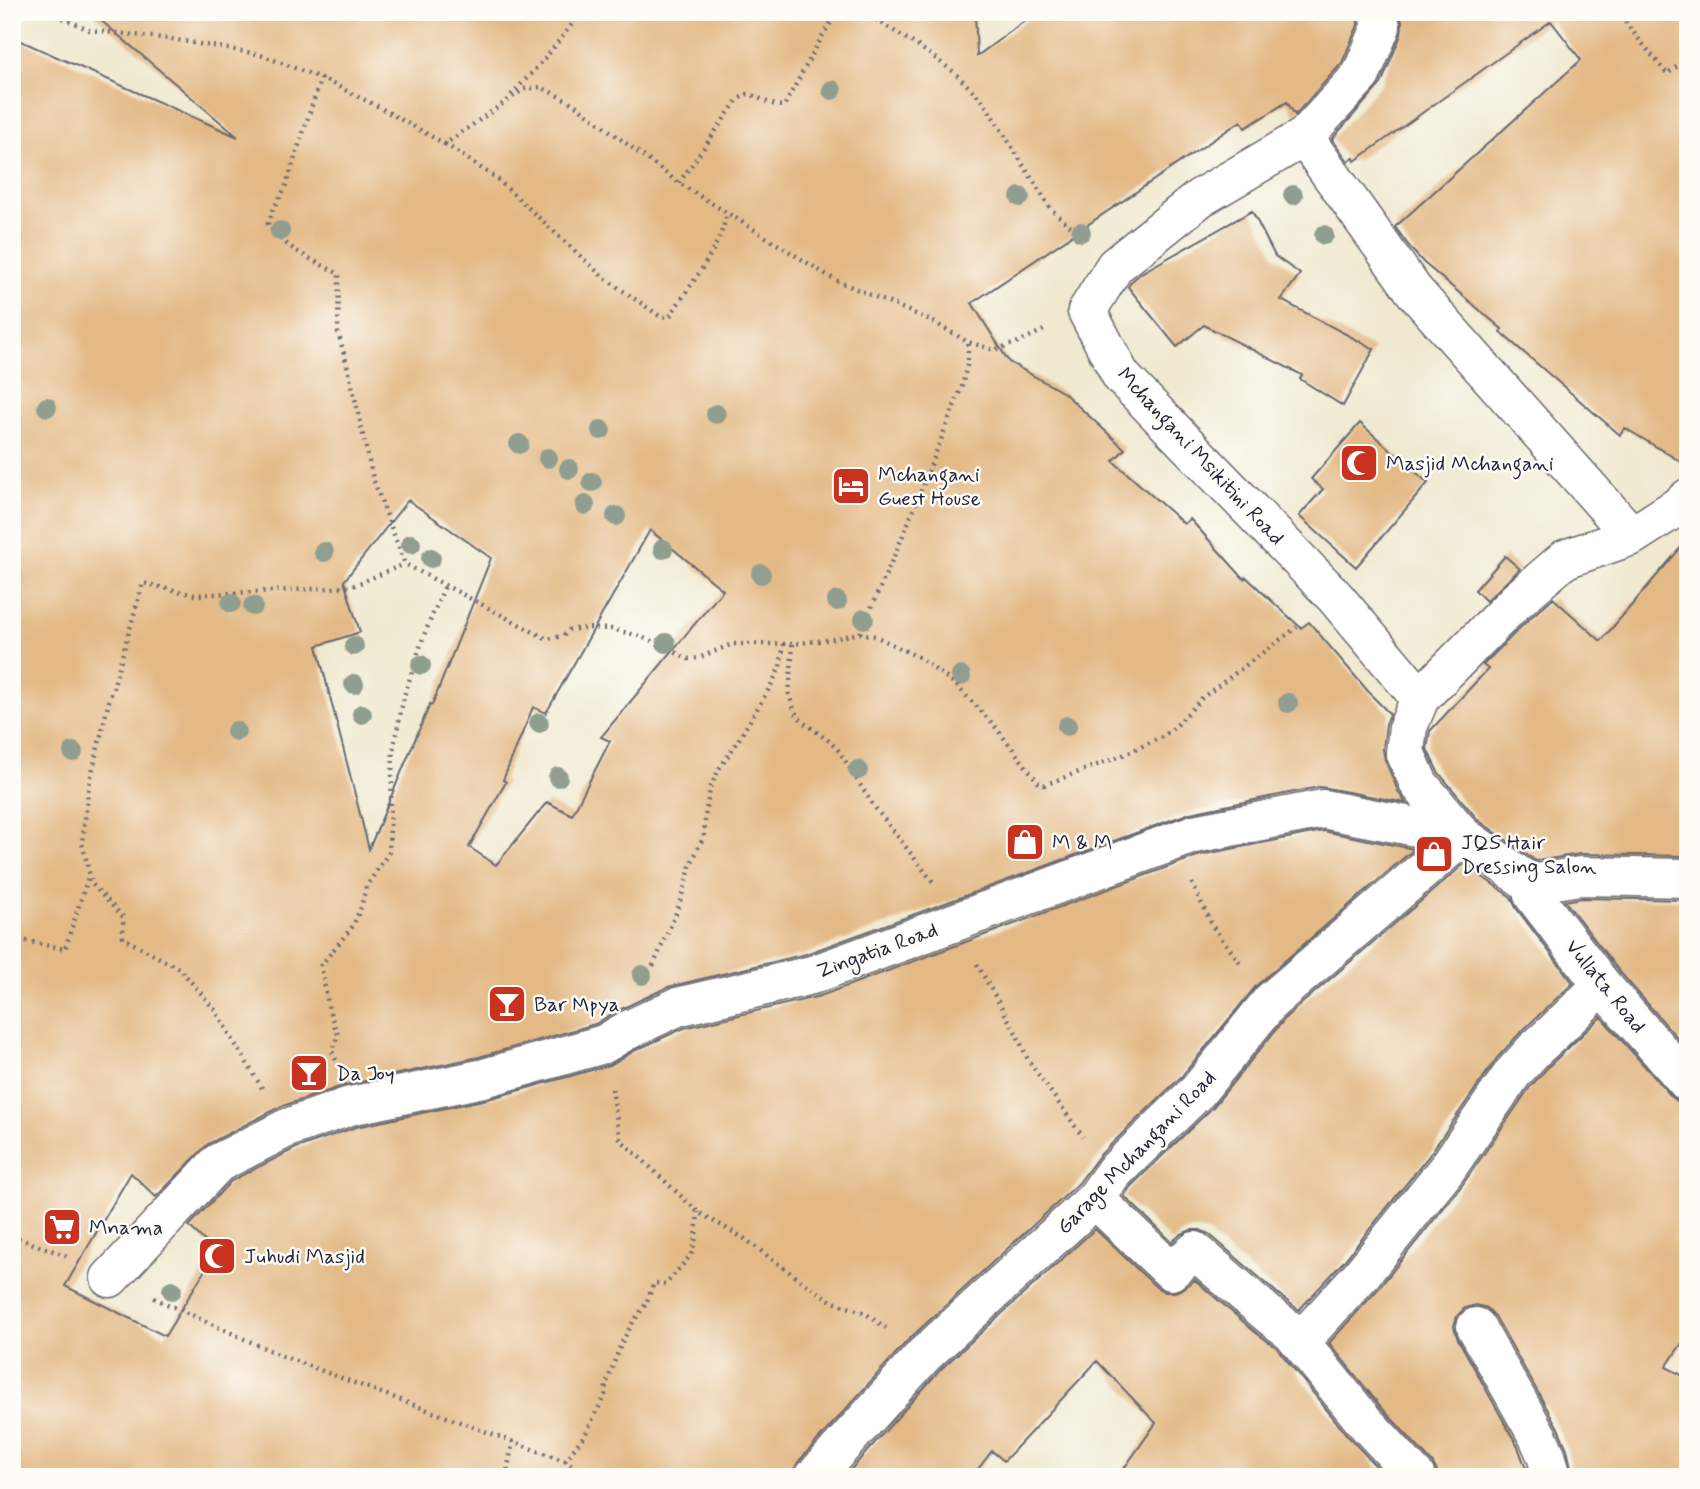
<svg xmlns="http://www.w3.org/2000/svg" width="1700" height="1489" viewBox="0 0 1700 1489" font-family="Mynerve,sans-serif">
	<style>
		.building { fill: #e3b986; fill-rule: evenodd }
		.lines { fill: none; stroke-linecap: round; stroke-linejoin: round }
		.minor-casing { stroke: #6a686f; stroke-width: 41 }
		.path { stroke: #6a686f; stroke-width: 4.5; stroke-dasharray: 2 5; stroke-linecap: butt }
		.minor { stroke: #fff; stroke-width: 38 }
		.tree { fill: #909e90 }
		.labels { text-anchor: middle; stroke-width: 5; stroke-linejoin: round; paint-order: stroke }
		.street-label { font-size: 21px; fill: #22223b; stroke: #fdfcf7 }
		.poi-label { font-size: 21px; fill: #22223b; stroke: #fdfcf7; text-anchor: start }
	</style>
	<rect width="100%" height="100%" fill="#fdfcf7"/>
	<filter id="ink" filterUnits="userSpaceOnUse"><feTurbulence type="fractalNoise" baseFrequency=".0143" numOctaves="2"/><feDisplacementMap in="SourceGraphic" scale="14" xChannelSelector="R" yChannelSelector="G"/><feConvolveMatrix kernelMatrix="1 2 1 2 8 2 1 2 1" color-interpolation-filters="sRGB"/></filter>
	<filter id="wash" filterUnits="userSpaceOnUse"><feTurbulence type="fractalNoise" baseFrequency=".00686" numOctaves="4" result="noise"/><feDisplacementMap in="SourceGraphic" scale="28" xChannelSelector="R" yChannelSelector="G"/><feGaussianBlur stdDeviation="1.57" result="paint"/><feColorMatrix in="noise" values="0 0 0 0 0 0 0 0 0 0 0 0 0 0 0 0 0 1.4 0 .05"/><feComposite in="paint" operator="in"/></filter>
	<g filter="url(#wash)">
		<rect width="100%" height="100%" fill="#f0e9d0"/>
		<g id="blocks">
			<path class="building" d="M91 12H975L977 56 1037 12H1357L1358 25 1342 63 1295 115 1287 102 1245 128 1241 121 972 303 1009 362 1064 393 1125 449 1113 461 1184 524 1190 519 1244 579 1246 577 1301 628 1309 622 1373 697 1390 714 1386 724 1383 749 1385 760 1399 793 1406 803 1327 788 1319 787 1190 813 806 954 668 987 617 1011 595 1024 479 1057 346 1085 280 1107 208 1144 156 1197 131 1173 65 1286 165 1336 216 1252 189 1226 231 1181 296 1148 356 1127 488 1099 610 1065 636 1050 684 1028 820 996 1200 855 1323 831 1414 849 1257 985 1182 1076 1099 1156 1078 1184 908 1340 798 1462 793 1472V1477H12V37L238 137ZM408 500 491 558 432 705 430 704 369 849 317 646 360 632 344 581ZM650 530 723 590 601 737 610 741 572 815 547 802 496 865 469 847 506 782 503 780 533 707 546 713Z
				M1400 12H1688V466L1625 428 1620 435 1500 332 1502 329 1424 263 1412 250 1395 227 1581 60 1551 21 1355 161 1354 158 1348 161 1332 139 1381 84 1401 35 1402 23Z
				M1252 211 1275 256 1300 274 1281 300 1374 349 1343 406 1300 379 1302 375 1204 325 1177 347 1128 287 1132 281 1141 273Z
				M1360 423 1428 483 1356 567 1299 516 1323 489 1311 479Z
				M1688 539V856L1580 854 1536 861 1478 820 1438 772 1427 749 1430 731 1488 669 1483 665 1530 618 1553 598 1601 641Z
				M1505 556 1520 569 1486 601 1475 590Z
				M1464 864 1511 897 1516 908 1573 983 1519 1034 1497 1058 1428 1157 1344 1261 1299 1310 1283 1298 1209 1234 1200 1230H1191L1181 1234 1172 1242 1124 1196 1131 1186 1213 1107 1287 1016Z
				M1582 898 1688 900V1050L1619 971 1565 901Z
				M1601 1017 1672 1097 1680 1103 1688 1104V1334L1666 1367 1688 1378V1477H1573L1567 1449 1558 1428 1495 1316 1487 1308 1476 1305 1465 1308 1457 1316 1454 1326 1457 1337 1518 1447 1529 1477H1437V1471L1432 1462 1381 1407 1329 1343 1378 1289 1463 1184 1530 1087 1549 1066Z
				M1095 1229 1156 1287 1165 1292H1175L1184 1288 1195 1280 1255 1332 1277 1348 1347 1435 1386 1477H1118L1156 1423 1097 1361 1004 1461 992 1451 972 1477H844L940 1370Z"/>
		</g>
	</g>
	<g filter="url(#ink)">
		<use href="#blocks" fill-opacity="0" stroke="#6a686f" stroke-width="2"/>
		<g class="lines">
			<g class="minor-casing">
				<path id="minor" d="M1378 12 1381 27 1361 75 1304 137 1200 198 1115 266 1087 311 1121 376 1335 597 1420 698
					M1304 137 1414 291 1632 536
					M1531 884 1533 895 1602 985 1688 1083
					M1095 1199 1171 1271 1195 1251 1269 1315 1292 1332 1308 1333 1361 1275 1446 1170 1513 1073 1534 1050 1555 1031 1602 985
					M110 1278 218 1163 287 1128 350 1106 484 1078 604 1044 626 1031 677 1007 812 975 1194 834 1323 809 1463 836 1531 884 1580 876 1688 878
					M1476 1327 1538 1437 1546 1455 1552 1477
					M1292 1332 1364 1421 1416 1477
					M814 1477 924 1355 1095 1199 1114 1172 1198 1091 1271 1001 1463 836 1419 784 1405 752 1408 727 1420 698 1515 602 1565 559 1632 536 1680 505 1688 498"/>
			</g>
			<path class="path" d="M50 12 89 30 171 39 258 54 321 78 377 106 445 144 524 89 541 87 574 104 679 183 835 280 930 320 968 342 994 350 1016 343 1044 330
				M864 12 921 48 954 72 983 101 1051 209 1080 235
				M1625 22 1667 74 1688 58
				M321 78 285 188 272 212 268 224C284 249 314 260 339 274L338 332 349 372 373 479 405 564 547 639 563 636 569 630 586 628 611 629 636 635 659 644 688 659 699 658 732 644H793L833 639 860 633 875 636 918 657 955 684 994 725 1038 782 1044 785 1116 758 1162 737 1176 726 1202 698 1297 627
				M511 95 543 61 576 19 579 12
				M445 144 496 178 603 277 661 317 670 316C690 285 719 250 727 214
				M679 183 738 99 748 94C760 97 771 106 784 106L824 33 838 12
				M860 633 905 531 962 386 968 361V342
				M793 644 789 694 795 712 803 722 829 741 839 751 873 805 933 882
				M1192 883 1213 927 1242 965
				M12 938 65 949 89 874
				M977 964 1017 1035 1028 1060 1083 1137
				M653 966 676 913 686 883 690 866 704 836 706 809 711 786 719 769 734 747 769 689 780 667 784 643
				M336 1060 332 1051 338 1035 329 1010 321 965 353 926 361 907 366 887 389 852 393 751 404 696 424 635 445 586
				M262 1088 215 1010 180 969 123 938V917L92 884 82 843 89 785 108 705 143 583 195 595 350 587 405 564
				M612 1089 620 1139 698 1212 745 1239 804 1283 833 1302 865 1313 886 1328
				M12 1236 67 1256
				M154 1298 282 1356 565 1461 595 1477
				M565 1461 586 1433 605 1395 606 1385 621 1344 633 1322 646 1304 654 1283 666 1284 691 1255 696 1237 698 1212
				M506 1477 513 1441"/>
			<use href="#minor" class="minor"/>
		</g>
		<g class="tree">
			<circle cx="832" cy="90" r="10"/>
			<circle cx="1293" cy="195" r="10"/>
			<circle cx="1020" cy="197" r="10"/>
			<circle cx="280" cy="231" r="10"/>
			<circle cx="1081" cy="232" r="10"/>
			<circle cx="1324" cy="235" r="10"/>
			<circle cx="47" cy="407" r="10"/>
			<circle cx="716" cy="414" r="10"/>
			<circle cx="601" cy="430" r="10"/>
			<circle cx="519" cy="444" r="10"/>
			<circle cx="548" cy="458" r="10"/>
			<circle cx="569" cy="469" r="10"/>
			<circle cx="592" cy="482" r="10"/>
			<circle cx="585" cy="505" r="10"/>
			<circle cx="616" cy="516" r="10"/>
			<circle cx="411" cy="544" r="10"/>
			<circle cx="663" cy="549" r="10"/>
			<circle cx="324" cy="552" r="10"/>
			<circle cx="431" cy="558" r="10"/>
			<circle cx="761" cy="574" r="10"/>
			<circle cx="837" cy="601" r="10"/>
			<circle cx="231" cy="603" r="10"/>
			<circle cx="253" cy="606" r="10"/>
			<circle cx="864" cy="619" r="10"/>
			<circle cx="666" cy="643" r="10"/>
			<circle cx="354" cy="646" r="10"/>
			<circle cx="421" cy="665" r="10"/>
			<circle cx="961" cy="676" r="10"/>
			<circle cx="354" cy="684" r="10"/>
			<circle cx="1288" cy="703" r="10"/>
			<circle cx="362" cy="714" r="10"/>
			<circle cx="539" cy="723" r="10"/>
			<circle cx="1067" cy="726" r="10"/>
			<circle cx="236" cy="731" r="10"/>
			<circle cx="73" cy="752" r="10"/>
			<circle cx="858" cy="770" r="10"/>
			<circle cx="558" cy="777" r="10"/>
			<circle cx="642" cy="975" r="10"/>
			<circle cx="172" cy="1290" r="10"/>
		</g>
	</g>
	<defs>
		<g id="mosque-square" transform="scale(2.0125)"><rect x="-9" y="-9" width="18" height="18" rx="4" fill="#c8321e" stroke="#fdfcf7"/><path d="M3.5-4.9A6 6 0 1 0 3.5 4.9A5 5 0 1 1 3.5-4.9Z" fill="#fff"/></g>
		<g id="hotel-square" transform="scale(2.0125)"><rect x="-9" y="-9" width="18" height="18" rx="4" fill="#c8321e" stroke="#fdfcf7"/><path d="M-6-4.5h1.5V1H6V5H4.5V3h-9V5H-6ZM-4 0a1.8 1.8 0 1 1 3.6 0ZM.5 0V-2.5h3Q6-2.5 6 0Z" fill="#fff"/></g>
		<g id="shop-square" transform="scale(2.0125)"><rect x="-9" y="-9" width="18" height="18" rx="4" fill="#c8321e" stroke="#fdfcf7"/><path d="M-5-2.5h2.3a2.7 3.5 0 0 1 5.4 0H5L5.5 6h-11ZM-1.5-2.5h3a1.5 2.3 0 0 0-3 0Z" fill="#fff"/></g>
		<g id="bar-square" transform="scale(2.0125)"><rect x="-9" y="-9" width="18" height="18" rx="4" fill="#c8321e" stroke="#fdfcf7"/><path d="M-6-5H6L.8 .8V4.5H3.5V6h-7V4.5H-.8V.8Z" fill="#fff"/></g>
		<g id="supermarket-square" transform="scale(2.0125)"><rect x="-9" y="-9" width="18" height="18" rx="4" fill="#c8321e" stroke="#fdfcf7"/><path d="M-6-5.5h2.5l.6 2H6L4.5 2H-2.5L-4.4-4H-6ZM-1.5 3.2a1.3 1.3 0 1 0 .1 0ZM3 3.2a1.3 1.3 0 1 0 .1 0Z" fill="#fff"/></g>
	</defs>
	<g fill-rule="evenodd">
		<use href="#mosque-square" x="1359" y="463"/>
		<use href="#hotel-square" x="851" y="486"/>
		<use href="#shop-square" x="1025" y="842"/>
		<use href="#shop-square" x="1434" y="854"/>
		<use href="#bar-square" x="507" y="1004"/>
		<use href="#bar-square" x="309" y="1073"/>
		<use href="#supermarket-square" x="62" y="1227"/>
		<use href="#mosque-square" x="217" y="1256"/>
	</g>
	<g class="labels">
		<g class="street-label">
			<text transform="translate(1201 456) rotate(47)" y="7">Mchangani Msikitini Road</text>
			<text transform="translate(877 950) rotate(-20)" y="7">Zingatia Road</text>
			<text transform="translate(1606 986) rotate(51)" y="7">Vullata Road</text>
			<text transform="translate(1136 1152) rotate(-46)" y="7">Garage Mchangani Road</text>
		</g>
		<g class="poi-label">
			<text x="1386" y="470">Masjid Mchangani</text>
			<text x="878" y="481">Mchangani<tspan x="878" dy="24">Guest House</tspan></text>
			<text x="1052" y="849">M &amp; M</text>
			<text x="1461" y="849">JQS Hair<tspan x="1461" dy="24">Dressing Salon</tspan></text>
			<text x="534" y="1011">Bar Mpya</text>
			<text x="336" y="1080">Da Joy</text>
			<text x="89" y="1234">Mnama</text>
			<text x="244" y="1263">Juhudi Masjid</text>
		</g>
	</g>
	<rect width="1700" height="1489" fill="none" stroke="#fdfcf7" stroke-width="42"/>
</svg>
